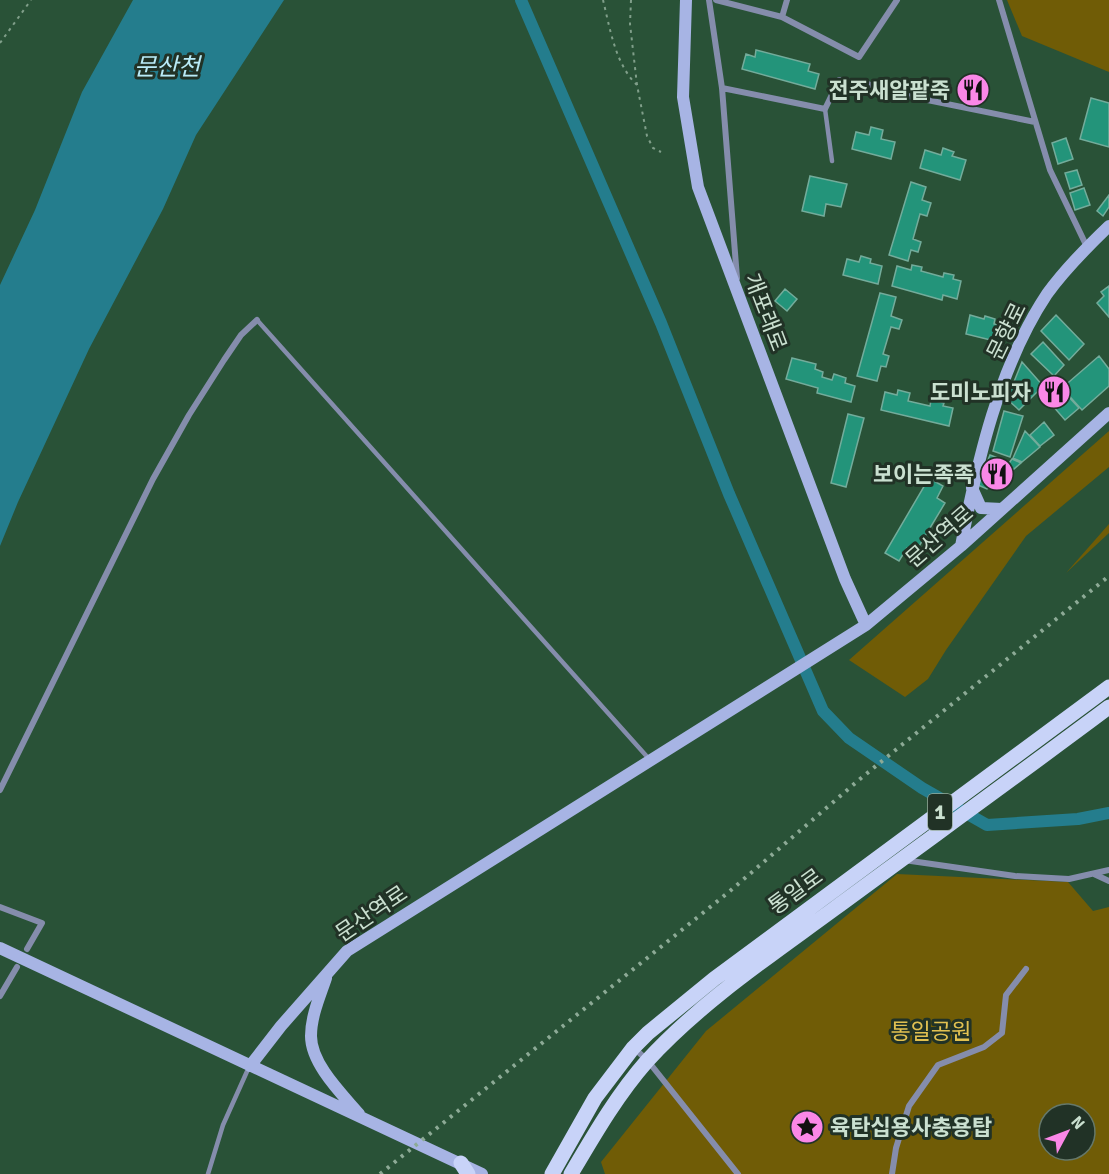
<svg xmlns="http://www.w3.org/2000/svg" width="1109" height="1174" viewBox="0 0 1109 1174" font-family="Signika,'Noto Sans KR',sans-serif">
	<style>
		.green { fill: #705c06; fill-rule: evenodd }
		.water { fill: #247d8d }
		.lines { fill: none; stroke-linecap: round; stroke-linejoin: round }
		.canal { stroke: #247d8d; stroke-width: 12 }
		.building { fill: #23947a; stroke: #73ac9b; stroke-width: 1.5 }
		.path { stroke: #809f8a; stroke-width: 2; stroke-dasharray: 3 4.5; stroke-linecap: butt }
		.lane { stroke: #858dac; stroke-width: 4.5 }
		.street { stroke: #858dac; stroke-width: 6 }
		.secondary { stroke: #a7b4e4; stroke-width: 12 }
		.primary { stroke: #c8d3f8; stroke-width: 15 }
		.rail { stroke: #8daa96; stroke-width: 4; stroke-dasharray: 3 6; stroke-linecap: butt }
		.labels { text-anchor: middle; stroke-width: 6; stroke-linejoin: round; paint-order: stroke }
		.shield { fill: #213226; stroke: #97ac9d; stroke-width: 1.5 }
		.shield-label { font-size: 21px; font-weight: bold; fill: #cae0d0 }
		.poi-label { font-size: 22px; font-weight: bold; fill: #cae0d0; stroke: #213226; text-anchor: end }
		.street-label { font-size: 22px; fill: #cae0d0; stroke: #213226 }
		.park-label { font-size: 22px; fill: #e1c151; stroke: #213226 }
		.water-label { font-size: 24px; font-style: italic; fill: #b9ebf7; stroke: #213226 }
	</style>
	<rect width="100%" height="100%" fill="#295237"/>
	<path class="green" d="M1007 0H1109V72L1022 36Z
		M1109 431V467L1026 536 946 650 928 679 905 697 849 660Z
		M1109 524V533L1066 573Z
		M897 874 1068 882 1093 911 1109 907V1174H605L601 1162 706 1031ZM1049 1114H1085V1150H1049Z"/>
	<path class="water" d="M133 0H284L196 135 163 209 89 349 18 502 0 546V285L35 210 82 92Z"/>
	<g class="lines">
		<path class="canal" d="M521 0 661 323 729 494 823 711 849 738 922 788 987 825 1078 819 1109 813"/>
	</g>
	<path class="building" d="M756 50 810 64 808 71 819 74 815 89 742 69 746 54 755 57Z
		M1091 98 1109 103V147L1080 139Z
		M871 127 883 130 881 139 895 142 891 159 852 149 856 132 869 135Z
		M1066 138 1073 159 1058 164 1052 143Z
		M943 148 954 152 952 156 966 160 960 180 920 168 925 150 941 155Z
		M1077 170 1082 185 1070 189 1065 173Z
		M810 176 847 184 841 207 826 204 824 216 802 211Z
		M911 182 926 187 922 200 931 203 927 216 920 214 913 239 921 242 918 252 911 250 908 261 889 255Z
		M1084 188 1090 205 1075 210 1070 193Z
		M1109 195V207L1103 216 1097 211Z
		M861 256 871 259 870 263 882 266 878 284 843 275 847 259 859 262Z
		M912 265 922 267 921 271 943 277 944 273 954 275 953 279 961 281 957 299 943 295 942 300 892 286 897 266 911 270Z
		M1109 286V317L1097 303 1104 296 1101 292Z
		M785 289 797 299 787 311 775 301Z
		M880 293 896 297 891 316 902 320 899 329 891 327 883 354 889 356 886 367 881 366 877 381 857 376Z
		M970 315 984 319 985 316 995 319 994 324 1003 326 999 342 966 334Z
		M1056 315 1084 344 1069 360 1041 331Z
		M1043 342 1064 365 1054 376 1031 354Z
		M1099 356 1109 369V386L1082 410 1062 388Z
		M792 358 816 364 815 369 823 372 822 377 832 380 834 374 846 378 845 383 855 386 851 402 817 393 818 388 786 379Z
		M1022 362 1044 387 1052 379 1079 408 1065 420 1039 390 1019 410 1007 399Z
		M898 390 910 393 908 401 930 406 931 400 944 403 943 406 953 408 949 426 881 410 885 392 897 395Z
		M1004 411 1023 416 1010 457 993 451Z
		M848 414 864 418 846 487 831 483Z
		M1044 422 1054 435 1040 446 1030 435Z
		M1025 431 1040 447 1022 462 1013 458Z
		M990 455 1006 461 1001 479 987 489 978 485Z
		M1012 459 1021 463 1007 475 1004 470Z
		M929 478 943 486 937 498 945 503 915 553 907 548 899 561 885 553Z"/>
	<g class="lines">
		<path class="path" d="M603 0C610 28 615 64 637 85
			M631 0 630 24 637 85 647 136 653 148 661 152
			M0 43 31 0"/>
		<path class="lane" d="M825 109 832 161
			M257 320 650 760
			M208 1174 223 1125 249 1067"/>
		<path class="street" d="M709 0 722 88 737 278
			M716 0 782 17 859 57 897 0
			M999 0 1050 170 1087 247
			M782 17 787 0
			M722 88 825 109 839 80 868 84 893 93 1035 122
			M0 790 153 479 189 415 224 360 241 335 257 320
			M904 860 1015 876 1069 879 1109 870
			M1094 874 1109 881
			M0 907 42 923 27 949
			M0 996 17 967
			M634 1048 648 1061 738 1174
			M892 1174 896 1148 909 1106 938 1065 984 1047 1002 1033 1006 995 1026 969"/>
		<path class="secondary" d="M686 0 683 97 698 187 845 579 866 625
			M972 488 981 508 1002 509
			M961 546C977 462 999 366 1047 294 1065 269 1087 247 1109 226
			M0 948 482 1174
			M326 978C320 996 311 1016 311 1036 311 1064 342 1094 359 1114
			M250 1066 281 1026 347 951 866 625 961 546 1109 413"/>
		<path class="primary" d="M461 1163 468 1174
			M552 1174 595 1098 633 1048 648 1033 714 979 1109 687
			M571 1174C594 1135 617 1095 647 1061 701 1002 770 956 834 909 925 842 1018 775 1109 707"/>
		<path class="rail" d="M380 1174 730 891 860 779 1109 576"/>
	</g>
	<defs>
		<g id="restaurant-disc" transform="scale(1.725)"><circle r="9.5" fill="#fa87e7" stroke="#213226"/><path d="M-5-6h1v4h1v-4h1v4h1v-4h1v5L-1.5 .5V6h-2V.5L-5-1ZM5-6V6H3V1.5H1.5Q1.5-4 5-6Z" fill="#111"/></g>
		<g id="sight-disc" transform="scale(1.725)"><circle r="9.5" fill="#fa87e7" stroke="#213226"/><path d="M0-6L1.8-2.2L6-1.7L2.9 1.2L3.7 5.4L0 3.3L-3.7 5.4L-2.9 1.2L-6-1.7L-1.8-2.2Z" fill="#111"/></g>
	</defs>
	<g fill-rule="evenodd">
		<use href="#restaurant-disc" x="973" y="90"/>
		<use href="#restaurant-disc" x="1054" y="392"/>
		<use href="#restaurant-disc" x="997" y="474"/>
		<use href="#sight-disc" x="807" y="1127"/>
	</g>
	<g class="labels">
		<rect class="shield" x="928" y="794" width="24" height="36" rx="4.5"/>
		<g class="shield-label">
			<text x="940" y="819">1</text>
		</g>
		<g class="poi-label">
			<text x="950" y="98">전주새알팥죽</text>
			<text x="1031" y="400">도미노피자</text>
			<text x="974" y="482">보이는족족</text>
			<text x="830" y="1135" text-anchor="start">육탄십용사충용탑</text>
		</g>
		<g class="street-label">
			<text transform="translate(766 312) rotate(69)" y="8">개포래로</text>
			<text transform="translate(1006 331) rotate(-64)" y="8">문향로</text>
			<text transform="translate(939 536) rotate(-41)" y="8">문산역로</text>
			<text transform="translate(795 891) rotate(-36)" y="8">통일로</text>
			<text transform="translate(371 913) rotate(-34)" y="8">문산역로</text>
		</g>
		<g class="park-label">
			<text x="931" y="1039">통일공원</text>
		</g>
		<g class="water-label">
			<text x="167" y="75">문산천</text>
		</g>
	</g>
	<g transform="translate(1067 1132) rotate(49)"><circle r="28" fill="#213226" stroke="#65786a" stroke-width="1.5"/>
	<path d="M0-4.5L10 22L0 15L-10 22Z" fill="#fa87e7"/>
	<text y="-9" font-size="16" font-weight="bold" text-anchor="middle" fill="#cae0d0">N</text>
	</g>
</svg>
